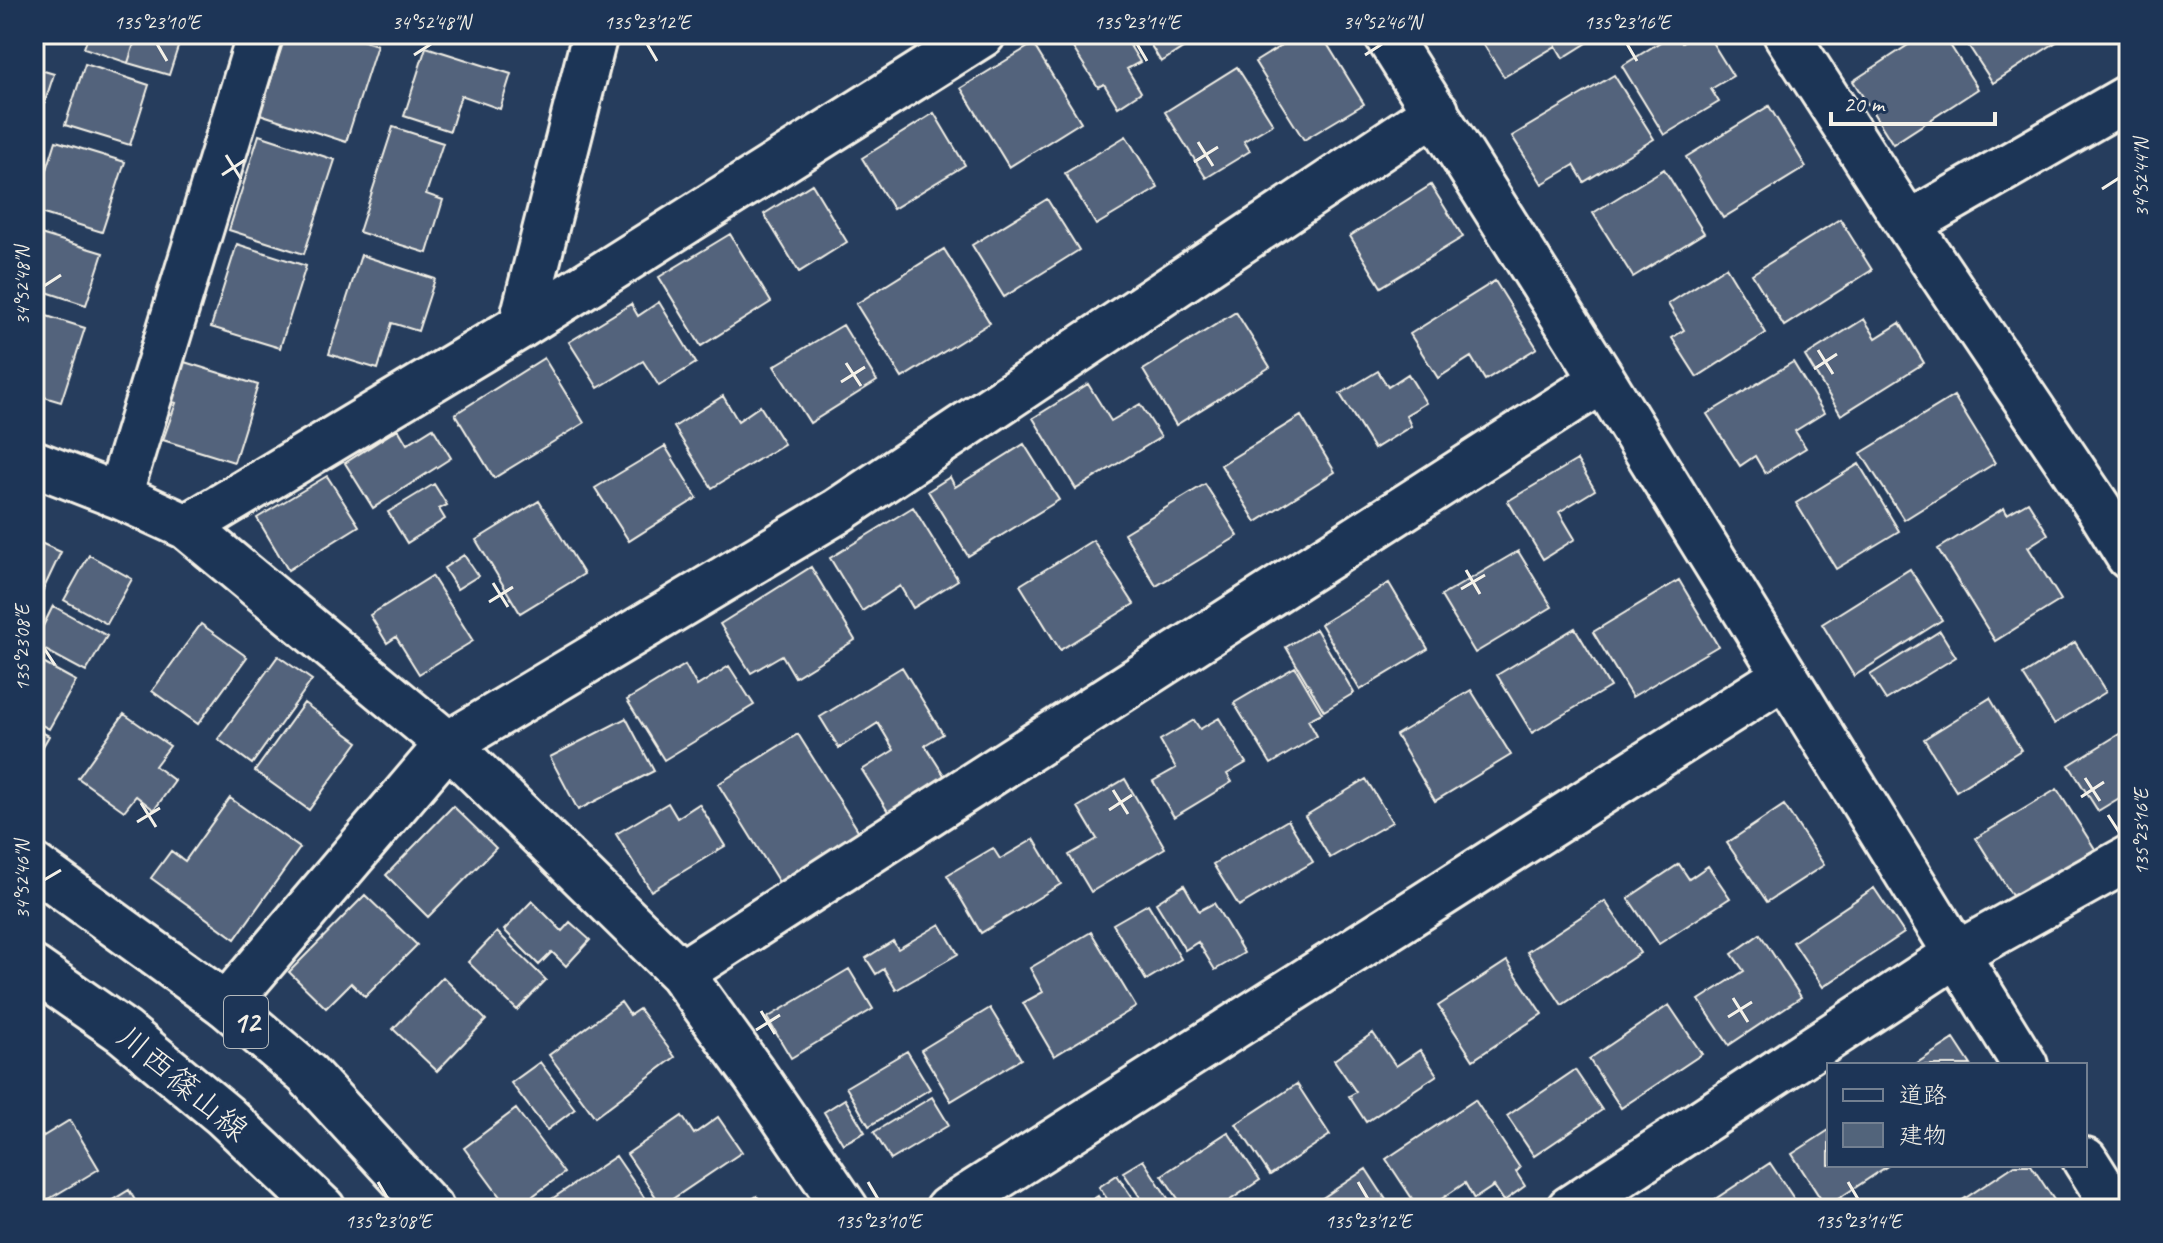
<svg xmlns="http://www.w3.org/2000/svg" width="2163" height="1243" viewBox="0 0 2163 1243" font-family="Caveat,'Klee One',sans-serif">
	<style>
		.building { fill: #52647b; stroke: #f4f1e8; stroke-width: 2 }
		.lines { fill: none; stroke-linecap: round; stroke-linejoin: round }
		.minor-casing { stroke: #f4f1e8; stroke-width: 50 }
		.major-casing { stroke: #f4f1e8; stroke-width: 50 }
		.minor { stroke: #1d3557; stroke-width: 44 }
		.major { stroke: #1d3557; stroke-width: 44 }
		.ticks { fill: none; stroke: #f4f1e8; stroke-width: 3 }
		.labels { text-anchor: middle; stroke-width: 8; stroke-linejoin: round; paint-order: stroke }
		.shield { fill: #1d3557; stroke: #b4b9bc; stroke-width: 2 }
		.shield-label { font-size: 30px; font-weight: bold; fill: #f4f1e8 }
		.street-label { font-size: 32px; fill: #f4f1e8; stroke: #1d3557 }
		.neatline { fill: none; stroke: #f4f1e8; stroke-width: 3 }
		.ticks-label { font-size: 20px; text-anchor: middle; fill: #f4f1e8 }
	</style>
	<rect width="100%" height="100%" fill="#263d5d"/>
	<filter id="ink" filterUnits="userSpaceOnUse"><feTurbulence type="fractalNoise" baseFrequency=".0125" numOctaves="2"/><feDisplacementMap in="SourceGraphic" scale="16" xChannelSelector="R" yChannelSelector="G"/><feConvolveMatrix kernelMatrix="1 2 1 2 8 2 1 2 1" color-interpolation-filters="sRGB"/></filter>
	<g filter="url(#ink)">
		<path class="building" d="M89 34H137L128 63 84 48Z
			M137 34H159L180 41 169 75 128 63Z
			M286 34H343L377 45 346 142 260 114Z
			M1064 34H1123L1140 62 1127 69 1141 92 1118 107 1104 84 1098 87Z
			M1144 34H1182L1189 44 1161 62Z
			M1300 34H1321L1364 104 1304 140 1255 62Z
			M1477 34H1589L1592 40 1563 58 1556 46 1504 77Z
			M1673 34H1676L1682 43 1697 34H1707L1733 76 1711 89 1719 102 1664 135 1622 66Z
			M1925 34H1943L1978 89 1893 144 1853 81Z
			M1961 34H2057L2061 39 1993 83Z
			M1033 44 1081 122 1009 167 961 88Z
			M426 47 511 74 500 109 461 95 450 131 404 116Z
			M85 64 149 85 130 145 65 125Z
			M1237 67 1273 124 1244 141 1250 151 1206 178 1165 112Z
			M34 68 54 74 39 120 34 118Z
			M1614 75 1654 139 1584 182 1574 165 1542 184 1512 136Z
			M1769 106 1806 167 1723 218 1686 157Z
			M934 113 965 165 893 209 862 158Z
			M393 127 443 143 426 194 443 200 427 253 359 232Z
			M259 135 335 160 304 254 229 230Z
			M1126 136 1158 188 1096 225 1065 173Z
			M56 141 125 162 102 232 34 211Z
			M1664 169 1704 233 1633 277 1593 213Z
			M812 184 847 242 799 272 764 214Z
			M1431 185 1463 237 1381 287 1350 236Z
			M1047 199 1079 250 1004 297 972 245Z
			M1840 219 1872 270 1784 326 1752 274Z
			M34 232 103 253 86 305 34 288Z
			M730 234 771 302 701 346 659 277Z
			M237 244 306 266 280 348 211 327Z
			M944 249 990 323 902 378 856 304Z
			M361 255 435 279 418 331 392 323 378 369 329 354Z
			M1726 267 1766 333 1697 377 1672 338 1684 330 1668 304Z
			M1495 281 1537 348 1485 380 1471 357 1438 378 1410 334Z
			M659 302 696 363 659 386 643 361 598 388 569 342 631 304 638 316Z
			M34 312 85 328 61 402 34 394Z
			M1236 312 1270 367 1176 425 1143 370Z
			M1864 319 1876 338 1900 323 1924 363 1841 415 1805 356Z
			M843 325 877 381 810 423 774 366Z
			M544 358 584 423 494 478 455 414Z
			M178 360 258 385 234 462 163 440 176 403 166 400Z
			M1793 362 1824 413 1795 431 1806 448 1765 473 1755 456 1740 466 1707 414Z
			M1378 371 1388 387 1408 374 1426 403 1406 415 1411 426 1374 449 1340 394Z
			M1088 384 1111 421 1140 404 1161 437 1076 489 1033 418Z
			M723 396 738 421 760 406 784 444 712 488 674 427Z
			M1954 396 1995 463 1904 520 1861 453Z
			M1301 416 1335 472 1256 522 1221 465Z
			M433 428 451 458 373 508 345 463 398 429 407 444Z
			M1024 444 1059 500 968 556 928 491 950 477 955 487Z
			M665 446 697 498 629 541 595 488Z
			M1577 460 1595 490 1559 512 1575 539 1543 559 1508 501Z
			M1859 464 1899 531 1836 569 1796 503Z
			M327 476 359 526 288 570 257 518Z
			M434 484 447 505 439 509 445 519 407 543 388 512Z
			M1205 484 1238 536 1156 586 1124 533Z
			M539 501 584 574 520 613 476 540Z
			M2028 502 2048 534 2028 547 2061 600 1995 641 1938 549 2004 508 2007 514Z
			M913 507 958 580 913 608 900 586 862 611 830 558Z
			M34 540 61 552 34 609Z
			M1093 540 1134 604 1060 650 1020 585Z
			M1518 551 1552 607 1475 653 1441 596Z
			M89 555 132 579 107 624 64 600Z
			M464 555 478 576 457 589 444 568Z
			M811 567 855 640 795 677 782 655 751 673 720 624Z
			M1910 569 1942 620 1854 676 1822 624Z
			M432 576 473 641 419 674 396 637 387 643 370 615Z
			M1679 580 1718 646 1632 697 1593 632Z
			M1389 583 1428 649 1360 690 1321 624Z
			M53 606 107 636 86 672 34 644Z
			M201 624 247 657 198 724 152 691Z
			M1575 628 1610 687 1532 733 1497 675Z
			M1316 629 1354 693 1324 711 1286 647Z
			M1940 631 1956 657 1886 700 1870 675Z
			M2075 642 2106 692 2054 724 2023 675Z
			M278 656 312 680 252 764 218 739Z
			M34 658 76 681 49 729 34 721Z
			M685 665 697 686 729 666 754 705 664 760 627 700Z
			M902 667 943 734 925 745 954 791 897 826 862 770 894 750 878 723 839 748 820 717Z
			M1295 667 1322 713 1308 720 1317 736 1271 764 1234 703Z
			M1471 690 1511 755 1435 801 1396 735Z
			M1990 698 2021 750 1956 791 1924 739Z
			M304 703 358 742 309 810 255 771Z
			M124 714 170 746 155 766 175 781 154 810 136 796 124 811 78 778Z
			M626 718 654 771 578 810 550 757Z
			M1219 718 1246 763 1227 774 1232 782 1174 817 1153 781 1176 768 1160 740 1194 720 1200 729Z
			M34 728 49 736 34 762Z
			M2129 728V792L2098 811 2069 765Z
			M798 734 861 835 780 884 718 784Z
			M1125 779 1165 848 1091 892 1069 855 1097 839 1078 807Z
			M1366 779 1392 822 1330 858 1305 816Z
			M2057 789 2095 849 2014 899 1976 838Z
			M230 798 300 848 235 939 151 878 171 851 185 861Z
			M668 803 677 818 699 804 725 846 651 891 616 834Z
			M1784 805 1824 865 1767 902 1727 843Z
			M453 806 496 848 428 917 386 875Z
			M1288 820 1313 862 1239 906 1213 864Z
			M1034 839 1061 884 981 933 947 875 993 848 1000 859Z
			M1679 864 1689 879 1708 866 1730 898 1659 944 1628 898Z
			M1184 885 1199 911 1214 903 1244 953 1215 970 1198 942 1185 950 1156 903Z
			M1874 888 1904 933 1823 987 1793 942Z
			M365 895 417 945 365 997 351 983 326 1008 289 972Z
			M532 901 562 931 570 922 590 940 566 966 552 952 539 965 504 930Z
			M1605 901 1640 953 1562 1005 1527 952Z
			M1148 904 1181 959 1146 980 1113 924Z
			M940 924 958 954 896 990 884 969 876 974 866 958 893 941 898 949Z
			M497 932 546 980 517 1010 468 962Z
			M1091 932 1136 1007 1054 1056 1023 1003 1043 992 1030 968Z
			M1760 934 1801 997 1729 1045 1699 1000 1744 971 1732 954Z
			M1507 961 1542 1014 1473 1060 1438 1006Z
			M849 969 873 1009 791 1058 767 1018Z
			M443 977 486 1020 437 1071 393 1029Z
			M621 1002 630 1015 639 1009 675 1057 595 1117 549 1055Z
			M1669 1005 1702 1054 1621 1108 1589 1059Z
			M990 1008 1021 1059 951 1101 921 1050Z
			M1373 1033 1396 1066 1420 1050 1437 1075 1366 1122 1349 1096 1356 1092 1334 1060Z
			M1954 1039 1971 1065H1914Z
			M907 1051 930 1089 869 1126 846 1087Z
			M540 1062 575 1109 547 1130 511 1083Z
			M34 1065 43 1079 34 1085Z
			M1575 1070 1602 1110 1534 1156 1507 1116Z
			M1297 1084 1330 1135 1270 1175 1236 1124Z
			M932 1097 949 1125 891 1160 874 1132Z
			M845 1099 865 1132 843 1144 824 1112Z
			M1475 1100 1520 1168 1516 1172 1525 1186 1504 1201 1494 1186 1474 1199 1465 1183 1427 1209H1419L1386 1159Z
			M516 1109 564 1173 515 1209H509L464 1148Z
			M682 1116 694 1134 718 1117 742 1152 662 1206 627 1154Z
			M70 1120 99 1169 34 1208V1142Z
			M1829 1130V1165H1889L1826 1207 1792 1154Z
			M1228 1132 1260 1180 1217 1209H1185L1162 1175Z
			M616 1156 652 1209H537L577 1182Z
			M1143 1160 1175 1209H1148L1123 1172Z
			M1770 1163 1801 1209H1700Z
			M2015 1165H2031L2060 1209H1949Z
			M1366 1169 1392 1209H1306Z
			M1117 1175 1140 1209H1114L1099 1187Z
			M129 1190 140 1209H98Z
			M757 1196 765 1209H737Z
			M1098 1196 1106 1209H1078Z"/>
		<g class="lines">
			<g class="minor-casing">
				<path id="minor" d="M1386 34 1603 380 2025 1065
					M1786 34 1908 224 2098 507 2129 557
					M1908 224 2129 97
					M521 326 595 34
					M34 463 119 496 187 527 521 326 983 34
					M119 496 260 34
					M187 527 448 744 681 973 1603 380
					M681 973 754 1074 846 1209
					M226 1005 448 744 836 512 1436 111
					M2085 1160 2116 1209
					M948 1209 1784 676
					M1569 1209 1955 955 2129 858"/>
			</g>
			<g class="major-casing">
				<path id="major" d="M34 866 226 1005 307 1074 431 1209
					M34 969 124 1032 224 1115 323 1209"/>
			</g>
			<use href="#minor" class="minor"/>
			<use href="#major" class="major"/>
		</g>
	</g>
	<path class="ticks" d="M157 44 167 61M647 44 657 61M1137 44 1147 61M1627 44 1637 61M414 55 431 44M1365 55 1382 44M1198 142 1213 166M226 155 241 179M1194 162 1218 147M222 175 245 160M2102 189 2119 178M44 286 61 275M1818 350 1833 374M846 363 861 386M1814 369 1837 354M841 382 865 367M1466 570 1480 594M493 583 508 607M1461 589 1485 575M489 602 513 587M44 648 55 665M2085 778 2100 801M1113 790 1128 814M2081 797 2104 782M141 803 156 827M1109 810 1132 795M2108 815 2119 832M137 822 160 808M44 880 61 870M1733 998 1748 1022M761 1011 775 1034M1728 1017 1752 1002M756 1030 780 1015M378 1182 388 1199M868 1182 878 1199M1358 1182 1368 1199M1848 1182 1858 1199"/>
	<g class="labels">
		<rect class="shield" x="224" y="996" width="44" height="52" rx="6"/>
		<g class="shield-label">
			<text x="246" y="1032">12</text>
		</g>
		<g class="street-label">
			<text transform="translate(183 1083) rotate(40)" y="11">川西篠山線</text>
		</g>
	</g>
	<rect width="2163" height="1243" fill="none" stroke="#1d3557" stroke-width="88"/>
	<rect x="1827" y="1063" width="260" height="104" fill="#1d3557" stroke="#738091" stroke-width="2"/>
	<rect x="1843" y="1089" width="40" height="12" fill="#1d3557" stroke="#738091" stroke-width="2"/>
	<text x="1899" y="1103" font-size="24" fill="#f4f1e8">道路</text>
	<rect x="1843" y="1123" width="40" height="24" fill="#52647b" stroke="#738091" stroke-width="2"/>
	<text x="1899" y="1143" font-size="24" fill="#f4f1e8">建物</text>
	<path d="M1831 112v12h164v-12" fill="none" stroke="#f4f1e8" stroke-width="4"/>
	<text x="1843" y="112" font-size="24" fill="#f4f1e8" stroke="#1d3557" stroke-width="6" paint-order="stroke">20 m</text>
	<rect x="44" y="44" width="2075" height="1155" class="neatline"/>
	<g class="ticks-label">
		<text x="157" y="29">135°23'10"E</text>
		<text x="431" y="29">34°52'48"N</text>
		<text x="647" y="29">135°23'12"E</text>
		<text x="1137" y="29">135°23'14"E</text>
		<text x="1382" y="29">34°52'46"N</text>
		<text x="1627" y="29">135°23'16"E</text>
		<text transform="translate(2141 178) rotate(-90)" y="7">34°52'44"N</text>
		<text transform="translate(22 286) rotate(-90)" y="7">34°52'48"N</text>
		<text transform="translate(22 648) rotate(-90)" y="7">135°23'08"E</text>
		<text transform="translate(2141 832) rotate(-90)" y="7">135°23'16"E</text>
		<text transform="translate(22 880) rotate(-90)" y="7">34°52'46"N</text>
		<text x="388" y="1228">135°23'08"E</text>
		<text x="878" y="1228">135°23'10"E</text>
		<text x="1368" y="1228">135°23'12"E</text>
		<text x="1858" y="1228">135°23'14"E</text>
	</g>
</svg>
